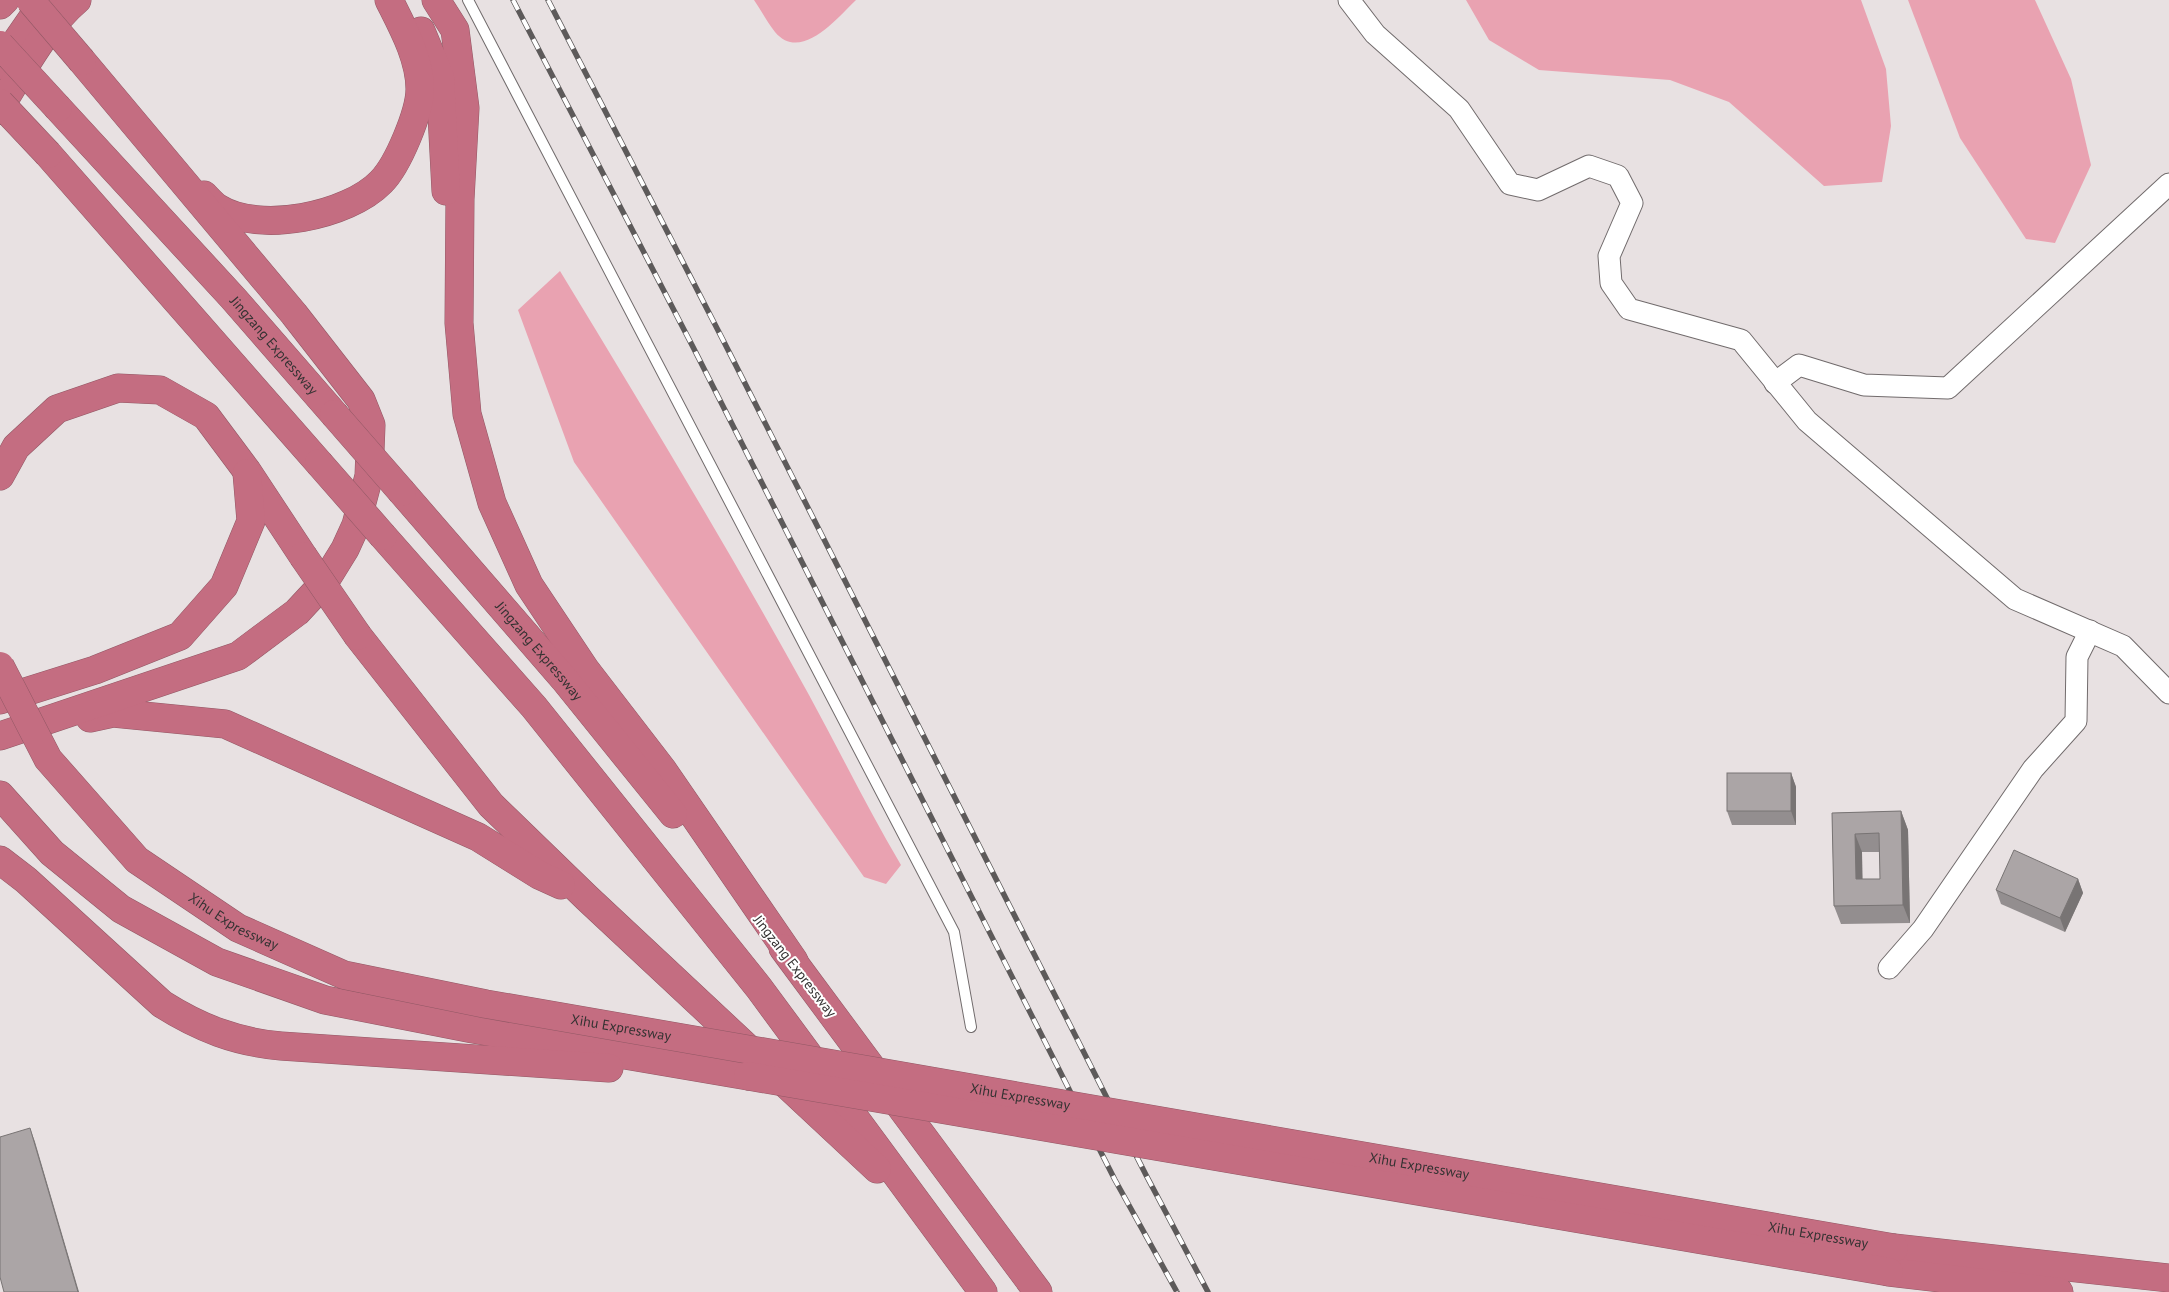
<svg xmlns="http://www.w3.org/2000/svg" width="2169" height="1292" font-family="'PT Sans',sans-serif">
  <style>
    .green { fill: #e9a2b1 }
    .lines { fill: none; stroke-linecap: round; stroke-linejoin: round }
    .service-casing { stroke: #716b6c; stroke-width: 12 }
    .minor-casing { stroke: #716b6c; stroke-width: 23 }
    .motorway-casing { stroke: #925865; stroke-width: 29 }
    .service { stroke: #fff; stroke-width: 10 }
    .minor { stroke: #fff; stroke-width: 21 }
    .motorway { stroke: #c46d81; stroke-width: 28 }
    .rail-casing { stroke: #5d5a5a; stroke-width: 5.5 }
    .rail { stroke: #fff; stroke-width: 4; stroke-dasharray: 11; stroke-linecap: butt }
    .motorway-bridge-casing { stroke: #925865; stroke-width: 29; stroke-linecap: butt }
    .motorway-bridge { stroke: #c46d81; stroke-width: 28 }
    .wall { fill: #938e8f; fill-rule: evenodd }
    .shaded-wall { fill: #787474 }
    .building { fill: #aba5a6; stroke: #787474; fill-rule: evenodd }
    .labels { text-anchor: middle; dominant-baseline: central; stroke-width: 4; stroke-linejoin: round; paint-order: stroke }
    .street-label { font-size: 14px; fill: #343232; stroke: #fff }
  </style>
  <rect width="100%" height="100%" fill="#e8e1e2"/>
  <g class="green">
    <path d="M754,0H856C837,18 801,63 775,32C767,22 761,10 754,0Z"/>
    <path d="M1466,0H1861L1886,69L1891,126L1882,182L1824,186L1729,102L1670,80L1539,70L1489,40Z"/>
    <path d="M1908,0H2035L2071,79L2091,165L2055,243L2026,239L1960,138Z"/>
    <path d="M560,271C645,411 730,551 809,695C840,752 868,809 901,865L886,884L864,877L574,462L518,310Z"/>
  </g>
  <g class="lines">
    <g class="service-casing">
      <path id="service" d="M468,0L954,932L971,1027"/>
    </g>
    <g class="minor-casing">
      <g id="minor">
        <path d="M1349,0L1375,34L1459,109L1510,184L1538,190L1589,166L1618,176L1632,203L1609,256L1611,283L1629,309L1741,340L1807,421L2015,599L2123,646L2169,693"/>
        <path d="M1775,383L1799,365L1864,385L1948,388L2169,184"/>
        <path d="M1889,968L1923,929L2033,769L2076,721L2077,657L2090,631"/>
      </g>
    </g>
    <g class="motorway-casing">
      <g id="motorway">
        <path d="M436,0L455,30L465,108L460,199L459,323L467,414L492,503L529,585L585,669L662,769L794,961"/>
        <path d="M0,5L5,0"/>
        <path d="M421,31L440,77L446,191"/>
        <path d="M0,65L45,0"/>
        <path d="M0,107C21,73 46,26 77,0"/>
        <path id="s1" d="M58,108L233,298L334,414"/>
        <path d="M48,154L319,463"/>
        <path d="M204,195C208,199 213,205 218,208C259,234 348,216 381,182C398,165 420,112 420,89C420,58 402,26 389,0"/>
        <path d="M0,476L16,447L57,409L118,388L160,390L206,416L247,471L303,556"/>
        <path id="s2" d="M402,492L564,679L673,814"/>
        <path d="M383,536L534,707L759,988L983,1292"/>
        <path d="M358,636L491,805L587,898L877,1169"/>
        <path d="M0,700L95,670L180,636L224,586L251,521L247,473"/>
        <path d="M90,718L113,713L225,724L478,837L539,875L561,885"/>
        <path d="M0,736L238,656L297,612L324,583L345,549L356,525L369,476L371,425L361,400L294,314L82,61"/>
        <path d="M0,795L52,853L121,909L217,962L325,1000L473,1029L748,1076"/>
        <path d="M0,860L26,880L162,1004C200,1028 236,1042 281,1046L609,1068"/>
        <path d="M783,948L1038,1292"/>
        <path d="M1894,1248L2169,1278"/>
        <path d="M1889,1272L2059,1292"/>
      </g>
    </g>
    <use href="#service" class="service"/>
    <use href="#minor" class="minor"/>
    <use href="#motorway" class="motorway"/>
    <g class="rail-casing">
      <g id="rail">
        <path d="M513,0L693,347L1115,1180L1177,1292"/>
        <path d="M548,0L723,340L1146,1175L1208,1292"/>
      </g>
    </g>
    <use href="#rail" class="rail"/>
    <g class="motorway-bridge-casing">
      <g id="motorway-bridge">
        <path d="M30,0L82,61"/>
        <path d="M0,45L58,108"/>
        <path d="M0,103L48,154"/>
        <path d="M334,414L402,492"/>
        <path d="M319,463L383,536"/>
        <path d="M303,556L358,636"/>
        <path id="s3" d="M0,666L48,759L137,860L238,928L344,975L486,1004L1894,1248"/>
        <path d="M748,1076L1889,1272"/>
      </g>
    </g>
    <use href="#motorway-bridge" class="motorway-bridge"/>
  </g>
  <g class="wall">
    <path d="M1791,773L1796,787V825H1732L1727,811Z"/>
    <path d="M1901,811L1908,830L1910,923L1841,924L1834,906L1832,813ZM1862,852H1880V879H1862Z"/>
    <path d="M2078,879L2083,893L2065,932L2001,904L1996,890Z"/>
  </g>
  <g class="shaded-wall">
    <path d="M1791,773L1796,787V825L1791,811Z"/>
    <path d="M1901,811L1908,830L1910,923L1903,905Z"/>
    <path d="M1855,834L1862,852L1863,897L1856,879Z"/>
    <path d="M2078,879L2083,893L2065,932L2060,918Z"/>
    <path d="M30,1128L35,1142L79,1292H78Z"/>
  </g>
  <g class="building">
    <rect x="1727" y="773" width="64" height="38"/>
    <path d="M1901,811L1903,905L1834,906L1832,813ZM1879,833L1880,879H1856L1855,834Z"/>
    <path d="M2014,850L2078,879L2060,918L1996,890Z"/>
    <path d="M30,1128L78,1292H4L0,1277V1137Z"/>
  </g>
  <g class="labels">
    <g class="street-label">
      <text stroke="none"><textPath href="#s1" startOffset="321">Jingzang Expressway</textPath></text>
      <text stroke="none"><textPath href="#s2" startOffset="210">Jingzang Expressway</textPath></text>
      <text stroke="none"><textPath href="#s3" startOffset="354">Xihu Expressway</textPath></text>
      <text transform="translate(795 966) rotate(52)">Jingzang Expressway</text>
      <text stroke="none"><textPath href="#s3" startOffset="759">Xihu Expressway</textPath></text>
      <text stroke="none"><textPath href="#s3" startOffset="1164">Xihu Expressway</textPath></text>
      <text stroke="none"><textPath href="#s3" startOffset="1569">Xihu Expressway</textPath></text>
      <text stroke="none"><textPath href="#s3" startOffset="1974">Xihu Expressway</textPath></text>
    </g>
  </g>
</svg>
